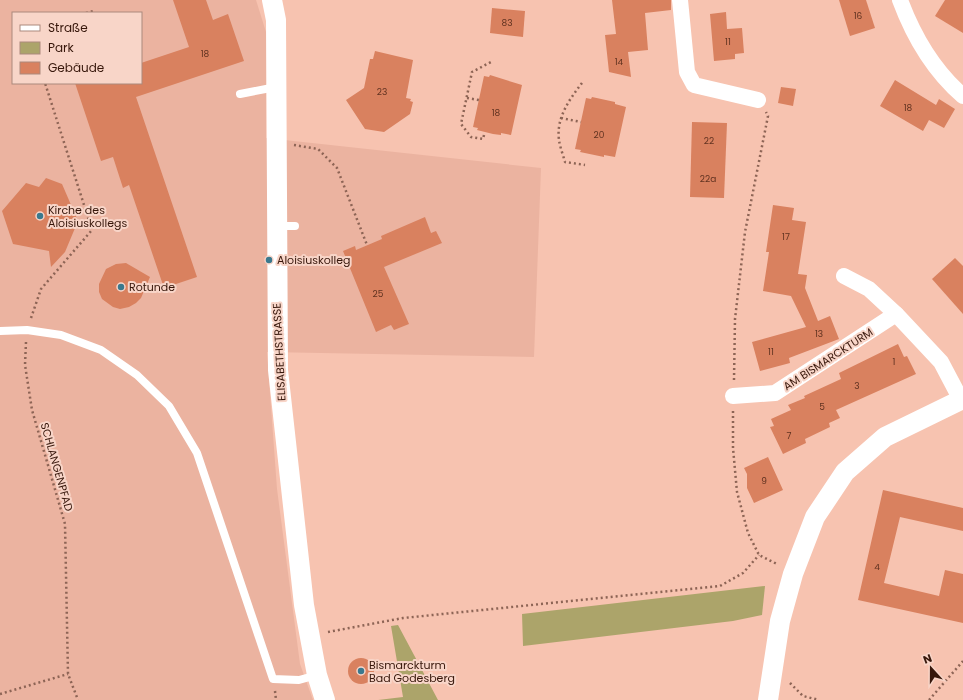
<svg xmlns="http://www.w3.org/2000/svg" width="963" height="700" font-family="Poppins,sans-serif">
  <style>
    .built { fill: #ebb3a0; fill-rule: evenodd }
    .green { fill: #aca46a }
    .building { fill: #d9815f }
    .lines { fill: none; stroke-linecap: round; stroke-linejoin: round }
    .path { stroke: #8d6455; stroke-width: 2.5; stroke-dasharray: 2 3; stroke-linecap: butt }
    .service { stroke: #fff; stroke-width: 8 }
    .minor { stroke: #fff; stroke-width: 16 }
    .tertiary { stroke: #fff; stroke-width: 20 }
    .poi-dot { fill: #3a798e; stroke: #f8d5c8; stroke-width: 1.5 }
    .labels { text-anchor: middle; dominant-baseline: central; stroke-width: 4; stroke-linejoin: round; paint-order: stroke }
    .number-label { font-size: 9px; fill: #603220 }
    .poi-label { font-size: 11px; fill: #37170b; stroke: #f8d5c8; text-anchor: start }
    .street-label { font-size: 11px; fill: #37170b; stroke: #f8d5c8 }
  </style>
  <rect width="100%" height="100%" fill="#f7c3b0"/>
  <path class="built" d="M0,0H256L266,32V138L541,168L534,357L267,352L277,489L300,664L313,700H0ZM13,13H141V83H13Z"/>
  <g class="green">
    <path d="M765,586L762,615L733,621L523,646L522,614Z"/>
    <path d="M398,625L438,700H378L403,697L391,626Z"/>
  </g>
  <g class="building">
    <path d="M173,0H206L213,20L228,14L244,61L136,97L197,277L164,288L129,185L123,188L113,157L101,161L75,83H141V63L189,47Z"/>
    <path d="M612,0H671V10L645,13L648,50L628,52L631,77L609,72L605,35L616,34Z"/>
    <path d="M839,0H866L875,28L850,36Z"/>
    <path d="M945,0H963V33L935,16Z"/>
    <path d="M492,8L525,11L523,37L490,33Z"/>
    <path d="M726,12L727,29L742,28L744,53L735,54V59L714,61L710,14Z"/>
    <path d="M375,51L413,60L406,98L411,99L410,101L413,102L410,114L384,132L365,129L346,100L364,88L370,59H373Z"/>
    <path d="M490,75L522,85L511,135L501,133V135L493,134L477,130L478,128L473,127L484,76L489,77Z"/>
    <path d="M895,80L936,105L939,99L955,109L944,128L929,120L923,131L880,106Z"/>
    <path d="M781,87L796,89L793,106L778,103Z"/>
    <path d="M592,97L615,102V104L626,107L615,157L604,155V157L580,152L581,150L575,149L586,98L591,99Z"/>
    <path d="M692,122L727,123L724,198L690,197Z"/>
    <path d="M46,178L62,184L78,221L65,252L51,267L49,251L13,244L2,211L26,183L39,187Z"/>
    <path d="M773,205L794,208L792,220L806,222L798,274L807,275L805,288L818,321L830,316L839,339L789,358L790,363L760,371L752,342L806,327L791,296L763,291L769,252H766Z"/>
    <path d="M425,217L431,233L436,231L442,243L384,267L409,324L394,330L391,325L376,332L343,251L355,246L356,250L382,239L381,236Z"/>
    <path d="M955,258L963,266V314L932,279Z"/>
    <path d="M126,263L150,277L141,298L136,303L129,307L120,309L113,307L102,299L99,292V284L106,269L116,264Z"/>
    <path d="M898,344L904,357L907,356L916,374L836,410L840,418L829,423L830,427L805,439L806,443L783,454L770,427L774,426L771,419L791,410L788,405L805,398L804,396L841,379L839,373Z"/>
    <path d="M768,457L783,490L754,503L747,488V474L744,468Z"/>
    <path d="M883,490L963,508V531L900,517L884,583L939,596L945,570L963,574V623L858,600Z"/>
    <circle cx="361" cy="671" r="13"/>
  </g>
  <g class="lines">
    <g class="path">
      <path d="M86,13L93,11"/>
      <path d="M582,83C569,100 556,118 559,140C560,147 563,155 565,162L585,165"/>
      <path d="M467,98L479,100"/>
      <path d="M561,118L581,122"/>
      <path d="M484,135L483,139L471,137L461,124L472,72L491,62"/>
      <path d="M294,145L318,149L337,168L367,245"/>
      <path d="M31,318L41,289L92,230L45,83"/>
      <path d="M26,342L25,365L32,410L65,524L68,674L78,700"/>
      <path d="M734,380L735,319L745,232L768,116L766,112"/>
      <path d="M733,411V448L737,492L748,533L759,555L777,564"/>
      <path d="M328,632L403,618L720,586L743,573L759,555"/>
      <path d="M790,683L803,696L819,700"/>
      <path d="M275,691L276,700"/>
      <path d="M0,694L68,674"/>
      <path d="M929,700L963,661"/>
    </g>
    <g class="service">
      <path d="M240,94L276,87"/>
      <path d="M278,226H295"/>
      <path d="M0,331L27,330L61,335L101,350L137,375L169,406L197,453L273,679L299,680L317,675"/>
    </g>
    <g class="minor">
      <path d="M680,0L687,72L694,85L758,100"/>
      <path d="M900,0C913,35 934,71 963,96"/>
      <path d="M844,276L869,289L896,314L941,362L961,400"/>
      <path d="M733,396L775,393L896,314"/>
    </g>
    <g class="tertiary">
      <path d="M272,0L276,20L278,370L304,605L317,675L325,700"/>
      <path d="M768,700L780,621L793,574L815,517L845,472L885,437L963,399"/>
    </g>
  </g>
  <g class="poi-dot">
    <circle cx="40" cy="216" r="4"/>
    <circle cx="269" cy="260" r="4"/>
    <circle cx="121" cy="287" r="4"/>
    <circle cx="361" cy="671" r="4"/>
  </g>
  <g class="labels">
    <g class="number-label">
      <text x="858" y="16">16</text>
      <text x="507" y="23">83</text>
      <text x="728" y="42">11</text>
      <text x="205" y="54">18</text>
      <text x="619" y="62">14</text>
      <text x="382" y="92">23</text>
      <text x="908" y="108">18</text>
      <text x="496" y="113">18</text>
      <text x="599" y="135">20</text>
      <text x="709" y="141">22</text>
      <text x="708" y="179">22a</text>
      <text x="786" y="237">17</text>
      <text x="378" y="294">25</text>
      <text x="819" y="334">13</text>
      <text x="771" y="352">11</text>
      <text x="894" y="362">1</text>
      <text x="857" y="386">3</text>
      <text x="822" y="407">5</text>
      <text x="789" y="436">7</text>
      <text x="764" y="481">9</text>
      <text x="877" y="567">4</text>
    </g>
    <g class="poi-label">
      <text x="48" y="210">Kirche des<tspan x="48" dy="13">Aloisiuskollegs</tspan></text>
      <text x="277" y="260">Aloisiuskolleg</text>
      <text x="129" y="287">Rotunde</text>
      <text x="369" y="665">Bismarckturm<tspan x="369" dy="13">Bad Godesberg</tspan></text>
    </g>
    <g class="street-label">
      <text transform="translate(279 352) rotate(-93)">ELISABETHSTRASSE</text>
      <text transform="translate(828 359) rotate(-33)">AM BISMARCKTURM</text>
      <text transform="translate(57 467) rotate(74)">SCHLANGENPFAD</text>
    </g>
  </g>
  <rect x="12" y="12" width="130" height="72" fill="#f8d5c8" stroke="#ab897c"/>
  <rect x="20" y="25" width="20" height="6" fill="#ffffff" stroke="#ab897c"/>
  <text x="48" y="32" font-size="12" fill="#37170b">Straße</text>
  <rect x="20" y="42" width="20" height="12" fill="#aca46a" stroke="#ab897c"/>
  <text x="48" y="52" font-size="12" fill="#37170b">Park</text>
  <rect x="20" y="62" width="20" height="12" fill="#d9815f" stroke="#ab897c"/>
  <text x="48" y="72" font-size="12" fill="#37170b">Gebäude</text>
  <g transform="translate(931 668) rotate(339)" stroke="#f8d5c8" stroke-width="3" paint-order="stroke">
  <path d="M0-3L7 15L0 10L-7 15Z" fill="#37170b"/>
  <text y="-6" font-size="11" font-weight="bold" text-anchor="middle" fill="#37170b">N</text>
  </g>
</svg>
